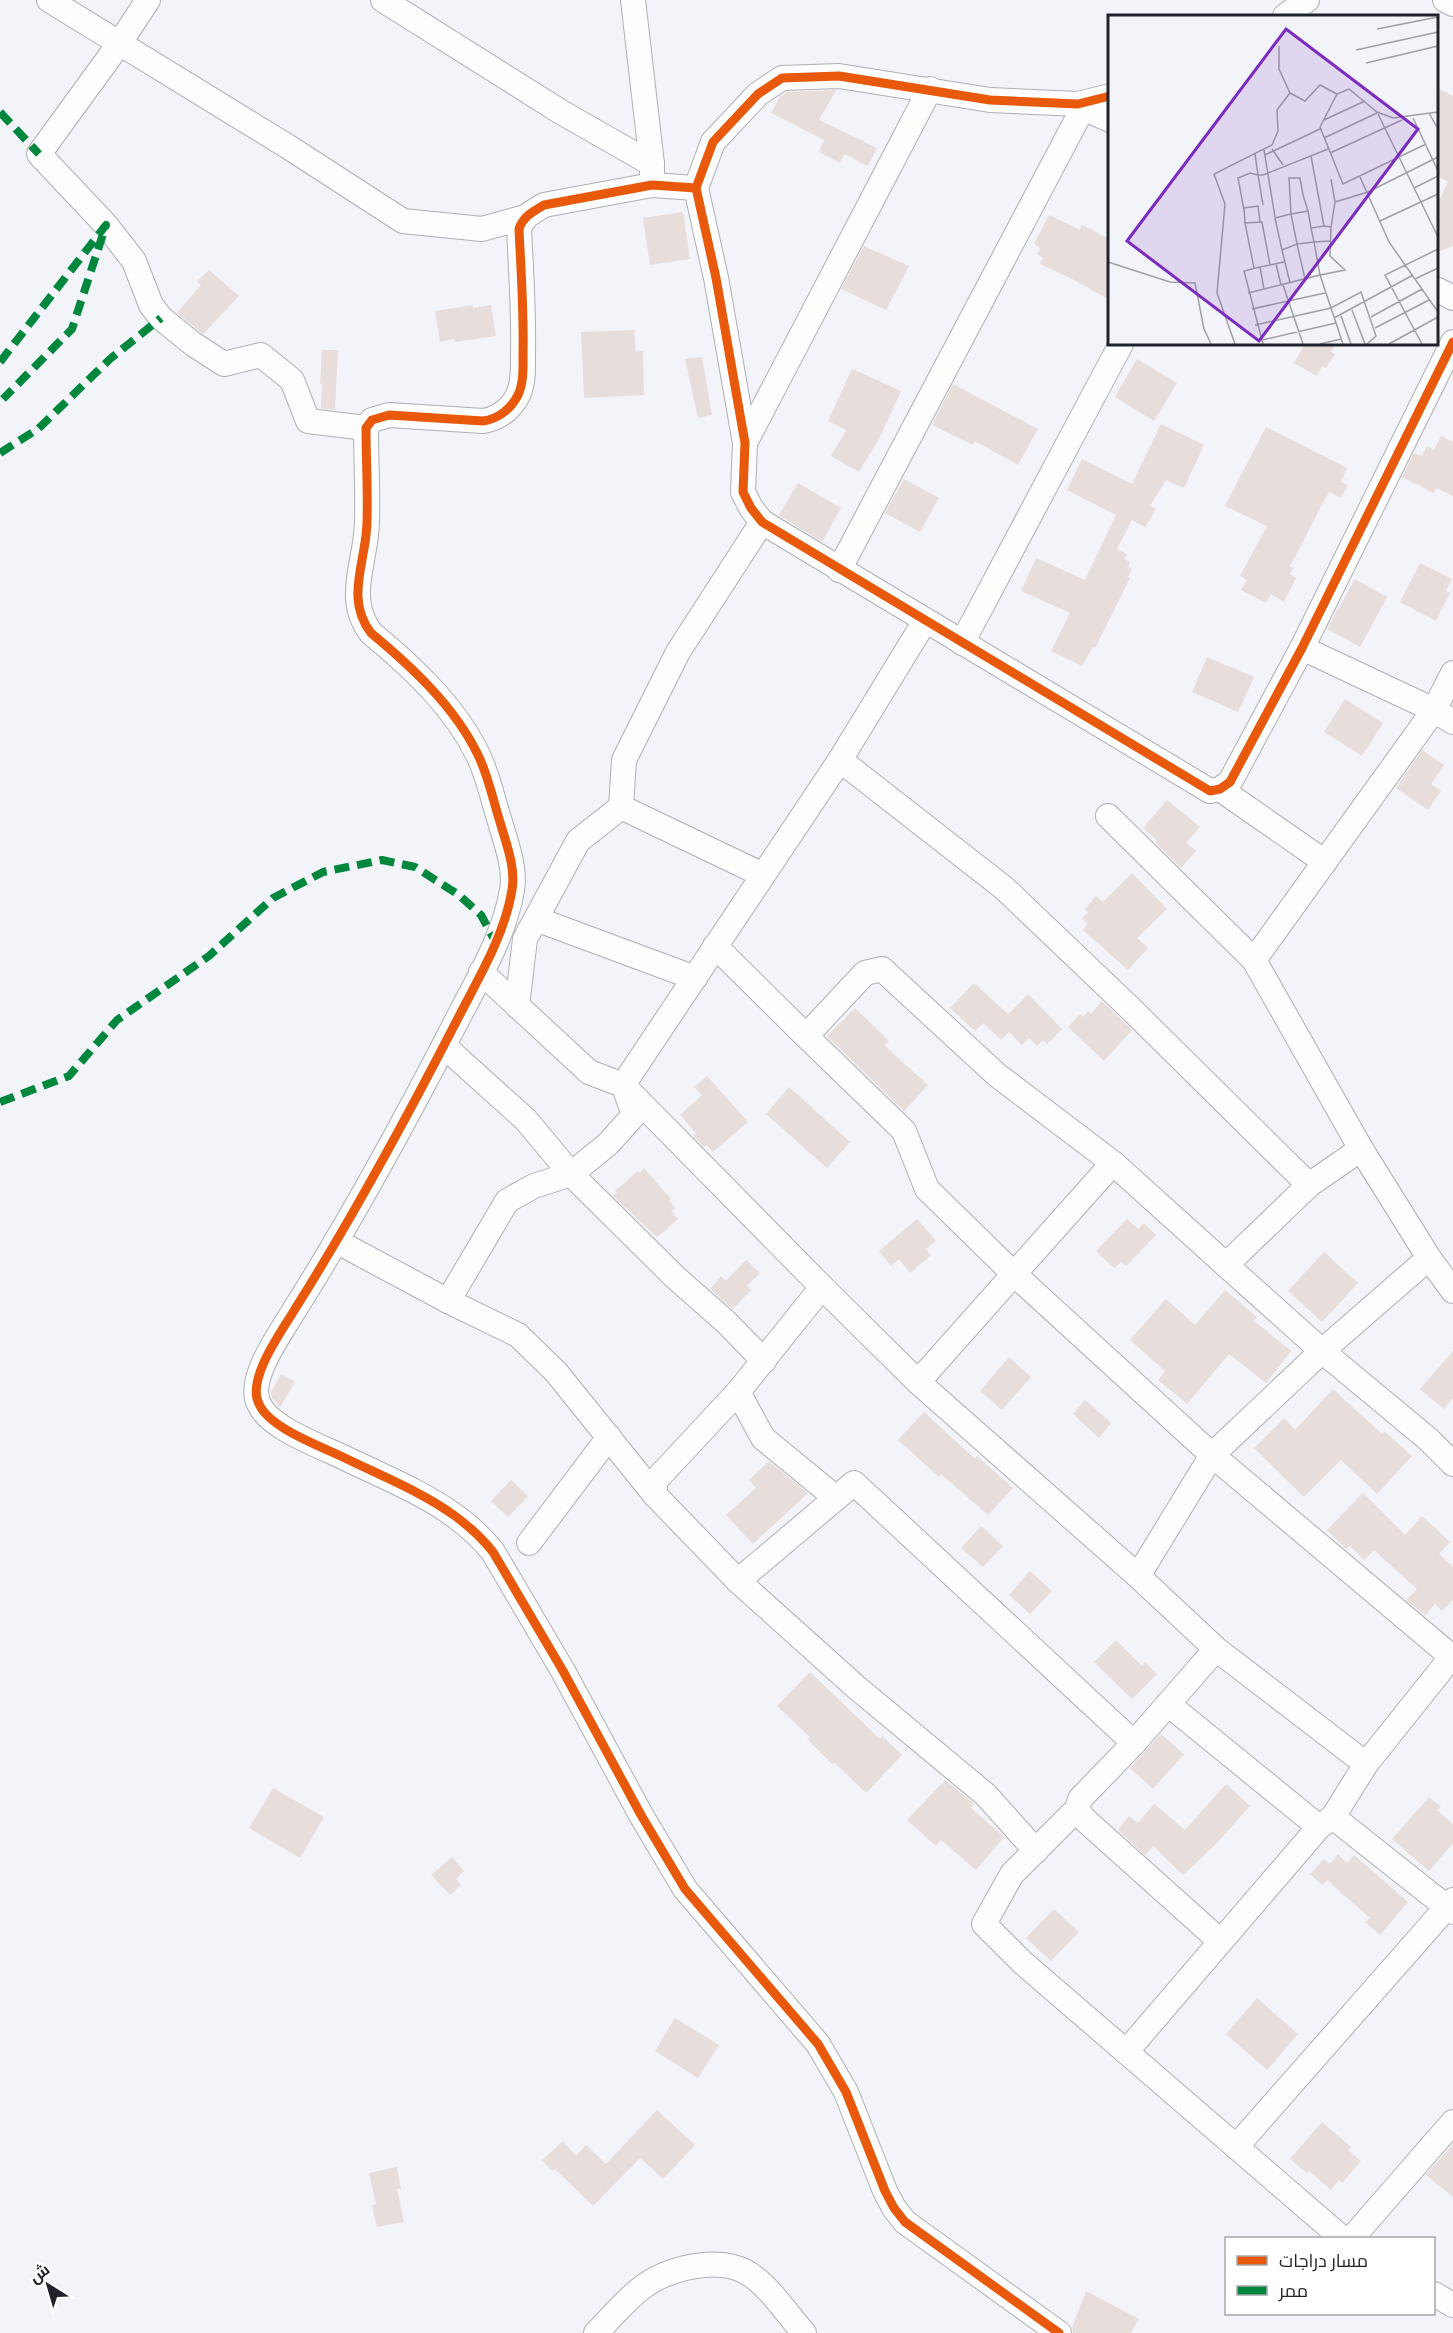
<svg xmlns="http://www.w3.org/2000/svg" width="1453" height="2333" font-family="Overpass,Cairo,sans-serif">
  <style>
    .building { fill: #e7ddda }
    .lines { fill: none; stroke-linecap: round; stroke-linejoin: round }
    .minor-casing { stroke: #adafb5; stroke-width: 26 }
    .minor { stroke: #fdfdfe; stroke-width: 24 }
    .quiet { stroke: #00873e; stroke-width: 8; stroke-dasharray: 15 8; stroke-linecap: butt }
    .cycleway-casing { stroke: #fff; stroke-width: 13 }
    .cycleway { stroke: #e8590c; stroke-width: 9 }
    .inset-road { fill: none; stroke: #9fa0a7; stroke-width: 1.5 }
    .view { fill: #7b2cbf; fill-opacity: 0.15; stroke: #7b2cbf; stroke-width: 3 }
    .inset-edge { fill: none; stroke: #21232c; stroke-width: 3 }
  </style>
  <rect width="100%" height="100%" fill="#f3f4f9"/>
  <g class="building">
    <path d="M1437,88L1453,96V246L1437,252V204L1448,182L1437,176Z"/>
    <path d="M836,90L819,120L877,148L868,166L844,154L840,163L819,152L824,140L771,113L780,97L787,92Z"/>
    <path d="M683,212L690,259L650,265L643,218Z"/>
    <path d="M1049,215L1080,230L1082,225L1110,239V300L1074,280L1040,264L1043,258L1037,254L1040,248L1034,244Z"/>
    <path d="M864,246L909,266L886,310L841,289Z"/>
    <path d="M209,270L239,296L203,334L177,313L201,285L197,281Z"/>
    <path d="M473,305V308L491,305L496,336L455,342L454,339L440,342L435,311Z"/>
    <path d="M634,330L636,352L643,351L644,395L584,398L581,332Z"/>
    <path d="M1305,344H1336L1331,352L1335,354L1326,368L1322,366L1317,376L1294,363Z"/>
    <path d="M322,350H338L335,410L321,408L322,384H320Z"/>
    <path d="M702,357L712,415L698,418L685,359Z"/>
    <path d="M1137,359L1177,383L1154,421L1115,397Z"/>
    <path d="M852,369L901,391L879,439L859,472L831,456L846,430L828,421Z"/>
    <path d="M953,384L1038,429L1018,465L975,441L973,445L932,425Z"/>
    <path d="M1161,424L1204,445L1184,488L1166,480L1150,506L1156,509L1145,527L1132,520L1117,549L1127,554L1124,559L1130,562L1128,567L1132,568L1128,577L1130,578L1095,648L1093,647L1082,666L1051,651L1070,613L1021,591L1036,558L1085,580L1116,515L1067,490L1082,459L1132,484Z"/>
    <path d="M1266,427L1347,468L1341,482L1348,485L1341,498L1329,492L1323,503L1290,566L1293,568L1290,574L1296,578L1284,602L1271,594L1266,603L1241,590L1247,580L1240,576L1267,526L1225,506Z"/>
    <path d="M1441,436L1453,442V496L1437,488L1434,493L1402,477L1414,453L1422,456L1427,446L1434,450Z"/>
    <path d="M904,479L939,498L920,532L885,513Z"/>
    <path d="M798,483L841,508L822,542L779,515Z"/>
    <path d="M1420,563L1452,579L1446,591L1450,593L1436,621L1400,602Z"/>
    <path d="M1355,579L1387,597L1360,647L1327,629Z"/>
    <path d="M1207,657L1254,677L1238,712L1192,692Z"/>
    <path d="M1345,699L1383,723L1362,756L1324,732Z"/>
    <path d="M1422,750L1444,765L1431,784L1441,791L1428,810L1396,788Z"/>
    <path d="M1167,800L1200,827L1186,843L1196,851L1181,868L1155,842L1157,840L1143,828Z"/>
    <path d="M1132,873L1167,909L1137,938L1148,948L1128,970L1083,930L1088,924L1082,919L1088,912L1085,909L1096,896L1103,902Z"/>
    <path d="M974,983L1008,1014L1028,994L1062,1029L1047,1044L1043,1040L1037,1046L1029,1038L1022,1045L1009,1032L1001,1040L983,1023L975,1031L950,1008Z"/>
    <path d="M1102,1001L1132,1030L1104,1061L1068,1027L1080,1014L1083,1017L1088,1011L1091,1014Z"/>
    <path d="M855,1008L889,1041L885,1046L928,1085L904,1111L827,1036Z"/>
    <path d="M707,1076L748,1122L713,1152L707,1145L704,1147L693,1136L696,1133L680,1115L702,1095L694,1087Z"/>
    <path d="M789,1087L850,1142L827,1168L766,1114Z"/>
    <path d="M644,1168L671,1199L669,1201L675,1208L671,1211L678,1219L657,1237L613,1196L617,1193L615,1191L638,1171L640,1172Z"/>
    <path d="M917,1219L936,1241L926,1249L931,1255L910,1273L899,1259L891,1266L879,1251Z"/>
    <path d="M1127,1219L1138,1229L1144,1223L1156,1235L1126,1266L1121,1262L1114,1268L1096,1251Z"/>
    <path d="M1324,1252L1358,1283L1322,1322L1288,1291Z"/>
    <path d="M746,1260L760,1273L747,1286L751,1290L733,1309L710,1289L721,1276L726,1281Z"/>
    <path d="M1225,1290L1257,1317L1254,1321L1291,1351L1266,1383L1229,1354L1187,1404L1158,1380L1165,1371L1130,1340L1166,1299L1195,1325Z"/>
    <path d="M1453,1351V1398L1444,1409L1420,1389Z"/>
    <path d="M1009,1357L1031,1377L1002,1410L980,1391Z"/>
    <path d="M281,1374L295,1382L280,1407L272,1398L271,1392Z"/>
    <path d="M1333,1389L1382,1434L1384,1431L1412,1456L1377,1494L1341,1460L1304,1497L1254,1448L1284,1418L1295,1430Z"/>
    <path d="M1085,1400L1111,1423L1099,1438L1073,1414Z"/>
    <path d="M924,1412L975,1459L977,1456L1013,1488L988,1515L941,1474L939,1477L898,1440Z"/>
    <path d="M769,1461L808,1493L753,1544L726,1515L756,1488L749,1480Z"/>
    <path d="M511,1480L528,1496L508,1517L491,1501Z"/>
    <path d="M1363,1493L1405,1535L1422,1516L1450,1542L1439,1554L1453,1567V1600L1442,1611L1435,1604L1425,1615L1406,1600L1417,1589L1374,1550L1364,1560L1350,1546L1346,1549L1327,1530Z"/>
    <path d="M981,1526L1003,1546L983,1567L961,1548Z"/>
    <path d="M1030,1571L1052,1591L1030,1614L1009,1595Z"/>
    <path d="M1116,1640L1142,1666L1145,1662L1157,1674L1132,1699L1094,1662Z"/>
    <path d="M810,1672L880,1739L882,1736L902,1755L866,1793L834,1762L832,1764L807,1739L810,1737L777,1706Z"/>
    <path d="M1161,1734L1184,1754L1153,1789L1130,1768Z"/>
    <path d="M945,1780L974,1804L971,1808L1004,1837L976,1870L941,1840L936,1846L907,1820Z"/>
    <path d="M1226,1784L1250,1806L1216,1844L1183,1875L1153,1846L1145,1855L1118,1830L1129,1816L1138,1823L1154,1804L1185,1830Z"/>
    <path d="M273,1788L324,1817L300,1858L249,1828Z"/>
    <path d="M1429,1797L1441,1807L1437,1810L1453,1824V1843L1429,1871L1392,1839Z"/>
    <path d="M1338,1854L1347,1863L1354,1855L1408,1902L1380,1935L1365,1922L1370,1918L1327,1880L1322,1885L1310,1874L1324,1859L1330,1864Z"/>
    <path d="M452,1857L464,1871L456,1879L461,1885L450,1895L431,1875Z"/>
    <path d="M1054,1909L1079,1932L1051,1961L1026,1938Z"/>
    <path d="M1257,1998L1298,2034L1267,2070L1226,2034Z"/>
    <path d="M675,2018L719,2045L698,2078L655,2051Z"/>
    <path d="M657,2110L695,2145L663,2179L640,2158L593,2206L555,2169L552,2171L542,2160L563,2141L576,2156L586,2145L606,2164Z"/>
    <path d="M1322,2122L1351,2147L1348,2150L1361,2161L1342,2183L1339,2180L1331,2190L1309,2171L1307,2173L1290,2159Z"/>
    <path d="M1453,2144V2197L1426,2175Z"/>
    <path d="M397,2167L401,2189H397L404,2222L377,2227L372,2205L376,2204L369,2173Z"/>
    <path d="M1086,2291L1139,2319L1131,2333H1073L1072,2328Z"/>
  </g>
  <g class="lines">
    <g class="minor-casing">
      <g id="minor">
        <path d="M49,0L287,146L403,221L482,229L525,217"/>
        <path d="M148,0L119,44L39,154L106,225L134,261L151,305L161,318L193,344L224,364L261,355L292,380L308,421L366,428"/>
        <path d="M383,0L561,112L652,164"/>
        <path d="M633,0L652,164V176"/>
        <path d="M1445,0L1453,4"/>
        <path d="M1285,16L1307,0"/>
        <path d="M1110,96L1078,104L990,100L839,76L782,78L758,94L713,142L696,188L716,278L745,443L743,492L751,508L762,522L1210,791L1220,789L1230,782L1302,648L1453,342"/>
        <path d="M1083,108L1110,120"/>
        <path d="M696,188L652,185L544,205C533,212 523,216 519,229C521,271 524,312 523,354C523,367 524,382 518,395C511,409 498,419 483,421L389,415L372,420L366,428C366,459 368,490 367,521C367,560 344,598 371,633C412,667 455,707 478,755C488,775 493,800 500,822C506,843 516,868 512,890C504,938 476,982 455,1024C405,1121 353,1217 295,1309C282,1331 246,1379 259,1404C270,1429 323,1447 347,1459C382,1476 424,1493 455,1516C470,1527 482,1538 493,1552L563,1671L641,1815L685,1889L818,2044L846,2092L885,2191L894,2208L905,2222L1059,2333"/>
        <path d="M1436,289L1453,298"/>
        <path d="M745,443L930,89"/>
        <path d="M839,570L1083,108L1078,104"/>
        <path d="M962,643L1121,344"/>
        <path d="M1302,648L1434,710L1453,722"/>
        <path d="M840,760L1004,888L1131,1009L1309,1185L1361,1149L1254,960L1108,816"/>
        <path d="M1220,789L1325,862"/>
        <path d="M621,807L763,875"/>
        <path d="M536,919L695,978"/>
        <path d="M715,946L806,1036"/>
        <path d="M1254,960L1434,710L1453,673"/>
        <path d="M481,972L589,1072L623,1085L822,1287L918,1382"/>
        <path d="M517,1006L525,939L578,841L621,807L624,760L678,652L762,522"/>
        <path d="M444,1046L526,1120L571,1174L608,1144L634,1115L624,1087"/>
        <path d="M623,1085L840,760L925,621"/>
        <path d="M1361,1149L1429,1258L1453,1291"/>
        <path d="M1113,1163L1014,1274L927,1189L904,1131L806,1036L865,973L882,969L997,1075L1113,1163L1226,1265"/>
        <path d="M1309,1185L1226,1265L1322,1351L1212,1455L1014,1274L918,1382L1138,1576L1212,1455L1452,1657"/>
        <path d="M336,1241L448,1301"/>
        <path d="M1429,1258L1322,1351L1428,1439L1453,1464"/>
        <path d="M738,1392L822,1287"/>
        <path d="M655,1495L556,1372L518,1335L448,1301L507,1201L534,1186L571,1174L676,1278L726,1322L764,1361"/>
        <path d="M529,1543L609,1437"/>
        <path d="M1138,1576L1216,1649L1366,1764"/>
        <path d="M738,1581L655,1495V1481L738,1392L763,1438L836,1498"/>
        <path d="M1216,1649L1134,1743L1080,1799L1077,1809L1084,1819L1220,1941"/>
        <path d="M1168,1704L1319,1827"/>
        <path d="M1077,1809L1012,1874L984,1924L1022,1962L1342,2238"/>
        <path d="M1333,1817L1453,1912"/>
        <path d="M1036,1851L986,1795L856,1687L738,1581L854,1483L1134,1743"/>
        <path d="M1126,2052L1319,1827L1333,1817L1366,1764L1453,1655"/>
        <path d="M1236,2147L1453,1900"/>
        <path d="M1352,2238L1453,2122"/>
        <path d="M1434,2294L1453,2305"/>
        <path d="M596,2333C610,2319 623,2303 639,2290C666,2268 720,2254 751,2275C771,2289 788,2315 804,2333"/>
      </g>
    </g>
    <use href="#minor" class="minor"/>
    <g class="quiet">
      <path d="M0,112L39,154"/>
      <path d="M0,362L106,225L72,329L3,399"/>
      <path d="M0,453L38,429L110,359L161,318"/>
      <path d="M0,1102L69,1076L117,1020L209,956L273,898L323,872L382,860L415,867L459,895L481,915L496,943"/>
    </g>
    <g class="cycleway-casing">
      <g id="cycleway">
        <path d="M1110,96L1078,104L990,100L839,76L782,78L758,94L713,142L696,188L716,278L745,443L743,492L751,508L762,522L1210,791L1220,789L1230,782L1302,648L1453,342"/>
        <path d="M696,188L652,185L544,205C533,212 523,216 519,229C521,271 524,312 523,354C523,367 524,382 518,395C511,409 498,419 483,421L389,415L372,420L366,428C366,459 368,490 367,521C367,560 344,598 371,633C412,667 455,707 478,755C488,775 493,800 500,822C506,843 516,868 512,890C504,938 476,982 455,1024C405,1121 353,1217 295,1309C282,1331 246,1379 259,1404C270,1429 323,1447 347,1459C382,1476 424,1493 455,1516C470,1527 482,1538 493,1552L563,1671L641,1815L685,1889L818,2044L846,2092L885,2191L894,2208L905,2222L1059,2333"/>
      </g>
    </g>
    <use href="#cycleway" class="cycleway"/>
  </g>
  <g transform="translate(1108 15)">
    <rect width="330" height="330" fill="#f3f4f9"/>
    <path class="inset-road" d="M269,14L330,2M171,31V54L182,78M248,35L330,17M258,48L330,31M321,98L330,114M270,99L330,222M305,103L330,156M216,105L257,86M216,123L269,98M318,129L235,169L212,112L229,79L241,74L269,97L285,103L330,97M164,134L175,150M156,135L167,202M222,138L294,105M147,139L150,160H155L220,134M157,140L212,114M203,141L216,211L223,212L227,187L223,164M252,162L281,227L330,297M306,173L330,161M227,187L260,177L330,142M136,195L130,163L142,158L150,160L155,190M200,196L183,199L181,163H192L195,180L200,196L203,213M272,206L330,179M137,208L136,193L150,191L152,207M222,226L206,227L212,260L237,255L222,241L223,212M174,235L182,268M0,247L62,267L87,268L96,314L103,329M168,249L173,270M152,252L136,256L155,329M146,253L137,208L154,207L162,250M197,264L189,229L174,235L167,203L183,199L189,229L206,227L203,213L216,211M307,264L330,253M175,270L195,329M156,274L152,252L176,247M140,278L212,260L235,329M144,294L217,278M244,295L257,329M233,301L243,329M263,302L314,274M226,303L305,260M147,310L223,293L253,277L268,321L259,329M267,313L321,285M154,325L228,308M127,329L109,278L117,189L106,159L164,130L170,116L169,95L182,78L197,86L212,70L229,79M212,329L233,324M281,329L330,302M314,329L277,260L330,234"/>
    <path class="view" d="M178,14L310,114L151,326L19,226Z"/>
    <rect width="330" height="330" class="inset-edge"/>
  </g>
  <rect x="1225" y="2237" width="210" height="78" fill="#ffffff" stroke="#a6a7ab" stroke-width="1.5"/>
  <rect x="1237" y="2256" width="30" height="9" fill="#e8590c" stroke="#a6a7ab" stroke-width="1.5"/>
  <text x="1279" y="2267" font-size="18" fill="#21232c">مسار دراجات</text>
  <rect x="1237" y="2286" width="30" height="9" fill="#00873e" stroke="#a6a7ab" stroke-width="1.5"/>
  <text x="1279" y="2297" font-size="18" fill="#21232c">ممر</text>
  <g transform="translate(48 2285) rotate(323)" stroke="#ffffff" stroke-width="4.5" paint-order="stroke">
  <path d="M0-4.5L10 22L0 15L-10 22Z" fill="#21232c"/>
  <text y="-9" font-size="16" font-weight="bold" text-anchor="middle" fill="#21232c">ش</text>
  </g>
</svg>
